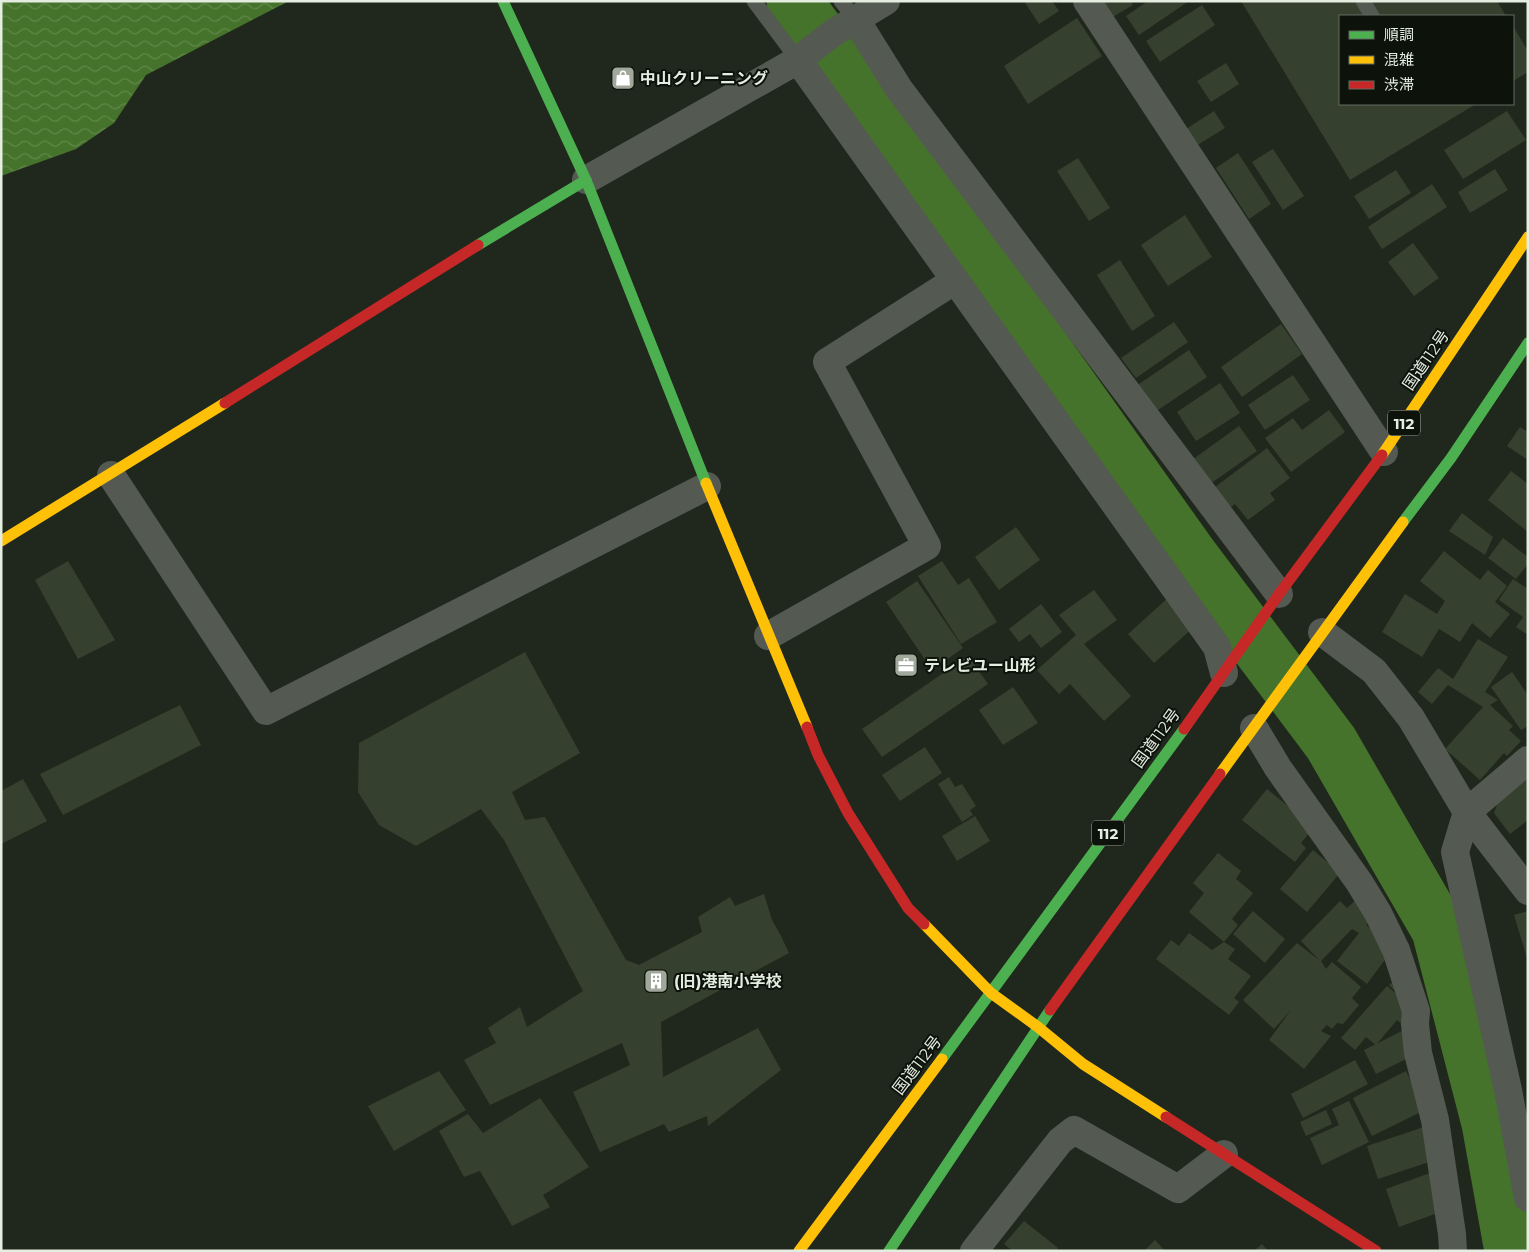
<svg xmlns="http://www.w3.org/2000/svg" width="1529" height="1252" font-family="Montserrat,'Noto Sans JP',sans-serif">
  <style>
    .water { fill: url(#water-waves) }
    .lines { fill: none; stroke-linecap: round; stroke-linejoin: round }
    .river { stroke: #46732b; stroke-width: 55 }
    .building { fill: #36402f }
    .lane { stroke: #545952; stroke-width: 15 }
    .street { stroke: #545952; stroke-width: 28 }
    .fast { stroke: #4caf50; stroke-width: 11 }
    .slow { stroke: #ffc107; stroke-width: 11 }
    .jam { stroke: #c62828; stroke-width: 11 }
    .labels { text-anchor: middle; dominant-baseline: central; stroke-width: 4; stroke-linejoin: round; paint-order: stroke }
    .shield { fill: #0d120a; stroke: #a4aba0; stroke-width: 1 }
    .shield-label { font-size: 15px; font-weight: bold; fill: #e5ede1 }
    .poi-label { font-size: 16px; font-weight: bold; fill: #e5ede1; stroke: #0d120a; text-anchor: start }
    .street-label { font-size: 16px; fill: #e5ede1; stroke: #0d120a }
  </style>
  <defs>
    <pattern id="water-waves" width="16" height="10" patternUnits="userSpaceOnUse" patternTransform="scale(1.25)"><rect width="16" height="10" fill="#46732b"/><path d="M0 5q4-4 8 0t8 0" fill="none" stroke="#618749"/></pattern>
  </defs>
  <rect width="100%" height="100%" fill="#20281d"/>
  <path class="water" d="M1,1H289L146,75L114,123L76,149L1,176Z"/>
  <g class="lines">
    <path class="river" d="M794,1L835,56L1189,554L1331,743L1439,930L1489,1123L1512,1251"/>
  </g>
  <g class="building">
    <path d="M1024,1H1052L1059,11L1039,24Z"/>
    <path d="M1099,1H1131L1133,5L1109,19Z"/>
    <path d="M1148,1H1189L1139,35L1126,16Z"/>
    <path d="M1241,1H1497L1506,16H1340V104H1476L1350,180Z"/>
    <path d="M1202,5L1215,25L1160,62L1146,41Z"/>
    <path d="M1077,18L1102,56L1028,104L1004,66Z"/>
    <path d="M1513,26L1528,51V72L1513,81Z"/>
    <path d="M1226,63L1239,84L1211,102L1197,81Z"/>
    <path d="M1214,111L1225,128L1196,146L1186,129Z"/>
    <path d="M1507,111L1526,140L1463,179L1444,150Z"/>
    <path d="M1273,149L1304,196L1283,210L1252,162Z"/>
    <path d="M1238,153L1271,204L1249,219L1216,168Z"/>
    <path d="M1078,158L1110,208L1089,221L1057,171Z"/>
    <path d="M1495,169L1508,190L1470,213L1458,192Z"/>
    <path d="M1396,170L1411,193L1369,219L1354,196Z"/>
    <path d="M1432,184L1447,207L1382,249L1368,227Z"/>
    <path d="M1185,215L1212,257L1168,286L1141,245Z"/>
    <path d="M1413,243L1439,278L1414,296L1388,262Z"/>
    <path d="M1120,260L1155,316L1132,331L1097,275Z"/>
    <path d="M1174,322L1188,342L1136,378L1121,358Z"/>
    <path d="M1281,324L1302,354L1242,397L1221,367Z"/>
    <path d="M1189,350L1207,377L1155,412L1136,386Z"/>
    <path d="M1293,375L1310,400L1265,430L1248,405Z"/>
    <path d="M1220,383L1240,413L1196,441L1177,412Z"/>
    <path d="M1329,410L1345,432L1291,472L1265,438L1293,418L1302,430Z"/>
    <path d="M1239,426L1257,451L1210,484L1192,460Z"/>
    <path d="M1520,427L1528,432V460L1507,446Z"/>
    <path d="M1267,448L1290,478L1270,493L1275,500L1248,520L1235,504L1223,513L1207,493Z"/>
    <path d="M1511,471L1528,484V532L1488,500Z"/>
    <path d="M1462,513L1493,537L1485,555L1449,531Z"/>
    <path d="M1016,527L1040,560L999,590L975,557Z"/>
    <path d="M1503,538L1528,557V564L1516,579L1488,558Z"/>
    <path d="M1444,551L1480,580L1488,570L1507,586L1495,602L1510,614L1490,638L1472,623L1460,642L1439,629L1422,657L1382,632L1405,594L1437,614L1445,601L1420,581Z"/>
    <path d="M68,561L115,640L78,659L35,580Z"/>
    <path d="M942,561L958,585L969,578L997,622L961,644L918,576Z"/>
    <path d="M1513,579L1528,589V635L1516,627L1523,617L1499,600Z"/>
    <path d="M917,581L963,648L932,670L886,602Z"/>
    <path d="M1094,590L1117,620L1084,644L1131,696L1104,721L1070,684L1059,694L1037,670L1076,635L1059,615Z"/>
    <path d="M1169,597L1195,626L1154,663L1128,634Z"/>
    <path d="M1041,604L1062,632L1041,648L1030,634L1019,642L1009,629Z"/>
    <path d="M1478,639L1508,657L1485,692L1498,700L1490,705L1513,726L1509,730L1521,741L1507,756L1504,753L1480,780L1445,749L1483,707L1448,685L1432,704L1418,692L1438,668L1453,679Z"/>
    <path d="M525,652L580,753L512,792L525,820L545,817L626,960L639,965L702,932L698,917L730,897L735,906L764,894L772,920L781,936L789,953L661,1022L663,1077L758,1028L781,1070L708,1126L707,1116L669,1132L664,1124L600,1152L573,1092L630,1065L622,1043L490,1105L464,1060L496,1043L488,1028L520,1007L527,1027L583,991L504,840L481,809L416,846L379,825L358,792L359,743Z"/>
    <path d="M968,656L988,684L882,757L862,729Z"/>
    <path d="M1512,672L1528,695V726L1521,730L1491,687Z"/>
    <path d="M1013,687L1038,723L1003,745L979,710Z"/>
    <path d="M180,705L201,745L63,815L40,774Z"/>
    <path d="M925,747L942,773L900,801L882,775Z"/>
    <path d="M1528,772V820L1510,834L1494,813L1501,793Z"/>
    <path d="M949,777L955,787L962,784L976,806L970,810L973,815L962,822L938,784Z"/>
    <path d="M23,779L47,821L1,844V791Z"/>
    <path d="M1267,789L1314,827L1301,843L1306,848L1295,862L1242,820Z"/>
    <path d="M975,816L990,841L957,861L942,836Z"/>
    <path d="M1313,850L1340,873L1307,912L1280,889Z"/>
    <path d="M1218,853L1241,871L1236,879L1253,893L1232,919L1238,925L1224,942L1189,912L1204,893L1193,883Z"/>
    <path d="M1360,896L1378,913L1366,925L1395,946L1367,984L1337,961L1359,933L1352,929L1321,961L1326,969L1332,962L1361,987L1352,998L1359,1005L1343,1024L1337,1023L1332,1029L1327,1025L1321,1031L1331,1036L1304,1069L1269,1040L1291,1010L1274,1029L1243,1000L1297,943L1319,960L1301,941L1340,901L1347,908Z"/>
    <path d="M1253,911L1285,939L1265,963L1233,934Z"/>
    <path d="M1528,911V958H1527L1514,915Z"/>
    <path d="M1189,933L1212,950L1224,942L1235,949L1228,959L1251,976L1234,998L1239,1002L1229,1015L1156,959L1171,940L1179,946Z"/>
    <path d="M1395,980L1407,1004L1404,1026L1397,1020L1376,1045L1366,1037L1355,1050L1341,1038L1387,986L1405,1001L1389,985Z"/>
    <path d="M1406,1029L1418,1053L1376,1074L1364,1050Z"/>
    <path d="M1355,1060L1368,1084L1303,1118L1291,1094Z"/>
    <path d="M439,1071L466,1110L394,1151L368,1106Z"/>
    <path d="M1406,1071L1425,1110L1372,1136L1353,1098Z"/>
    <path d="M540,1098L589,1167L543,1195L550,1207L512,1226L480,1171L464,1177L439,1131L468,1114L483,1133Z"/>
    <path d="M1349,1101L1369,1142L1322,1165L1310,1138L1339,1125L1332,1109Z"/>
    <path d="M1326,1110L1332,1124L1306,1136L1300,1122Z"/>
    <path d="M1424,1127L1435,1160L1378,1179L1367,1146Z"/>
    <path d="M1430,1173L1443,1211L1399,1227L1386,1189Z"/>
    <path d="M1024,1221L1058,1248L1056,1251H1013L1004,1244Z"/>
    <path d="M1155,1240L1165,1251H1144Z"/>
    <path d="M1262,1244L1268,1251H1254Z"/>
  </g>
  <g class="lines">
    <g class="lane">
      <path d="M754,1L798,60"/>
      <path d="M841,1L856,20"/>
      <path d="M1363,1L1372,16"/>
    </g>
    <g class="street">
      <path d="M1087,1L1384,452"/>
      <path d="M856,20L899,89L1279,594"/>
      <path d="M798,60L1217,647L1224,673"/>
      <path d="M586,180L798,60L833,33L886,1"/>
      <path d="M111,475L266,711L707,486"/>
      <path d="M1322,632L1374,671L1411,718L1467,812L1528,891"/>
      <path d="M768,636L927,546L827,362L954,281"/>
      <path d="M1254,728L1278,768L1359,882L1378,913L1396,950L1416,1011L1415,1024L1418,1053L1435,1120L1452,1234L1453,1251"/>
      <path d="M1528,760L1467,812L1455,852L1508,1090L1528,1198"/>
      <path d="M974,1251L1060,1141L1074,1130L1178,1189L1224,1154"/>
    </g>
    <g class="fast">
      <path d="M503,1L586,180L706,483"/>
      <path d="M478,245L586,180"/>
      <path d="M1403,522L1451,458L1528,343"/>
      <path d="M942,1059L1184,729"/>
      <path d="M889,1251L1050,1010"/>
    </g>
    <g class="slow">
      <path d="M1382,455L1528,237"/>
      <path d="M706,483L807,727"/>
      <path d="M1,541L225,403"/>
      <path d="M1220,774L1403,522"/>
      <path d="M924,924L991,993L1038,1027L1083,1064L1166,1117"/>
      <path d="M799,1251L942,1059"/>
    </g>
    <g class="jam">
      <path d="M225,403L478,245"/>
      <path d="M807,727L818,755L848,813L908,908L924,924"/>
      <path d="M1184,729L1279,594L1382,455"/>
      <path d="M1050,1010L1220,774"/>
      <path d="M1166,1117L1376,1251"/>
    </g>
  </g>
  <defs>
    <g id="shop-square" transform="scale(1.25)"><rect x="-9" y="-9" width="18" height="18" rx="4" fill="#a0a89c" stroke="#0d120a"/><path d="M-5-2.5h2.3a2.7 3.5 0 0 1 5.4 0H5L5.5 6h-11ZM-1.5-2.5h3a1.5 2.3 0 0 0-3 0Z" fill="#fff"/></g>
    <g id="office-square" transform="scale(1.25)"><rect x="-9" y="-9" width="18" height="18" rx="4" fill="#a0a89c" stroke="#0d120a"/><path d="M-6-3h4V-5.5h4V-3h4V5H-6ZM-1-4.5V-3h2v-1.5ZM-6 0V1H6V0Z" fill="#fff"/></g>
    <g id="building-square" transform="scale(1.25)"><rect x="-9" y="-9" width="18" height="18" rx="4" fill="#a0a89c" stroke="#0d120a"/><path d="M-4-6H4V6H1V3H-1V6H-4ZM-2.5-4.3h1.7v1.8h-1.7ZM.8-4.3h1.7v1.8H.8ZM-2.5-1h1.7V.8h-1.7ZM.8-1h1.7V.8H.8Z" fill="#fff"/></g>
  </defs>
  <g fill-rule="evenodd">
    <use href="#shop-square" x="623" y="78"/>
    <use href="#office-square" x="906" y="665"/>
    <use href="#building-square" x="656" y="981"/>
  </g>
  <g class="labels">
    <g class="shield">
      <rect x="1388" y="410.5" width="32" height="25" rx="4"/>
      <rect x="1092" y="820.5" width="32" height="25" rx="4"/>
    </g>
    <g class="shield-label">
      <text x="1404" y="423">112</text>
      <text x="1108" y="833">112</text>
    </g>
    <g class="poi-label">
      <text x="640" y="78">中山クリーニング</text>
      <text x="924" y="665">テレビユー山形</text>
      <text x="674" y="981">(旧)港南小学校</text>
    </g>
    <g class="street-label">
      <text transform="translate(1426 360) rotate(-56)">国道112号</text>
      <text transform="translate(1156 738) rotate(-54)">国道112号</text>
      <text transform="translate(917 1065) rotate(-53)">国道112号</text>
    </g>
  </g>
  <rect width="1529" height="1252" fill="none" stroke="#e5ede1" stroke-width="5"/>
  <rect x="1339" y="15" width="175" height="90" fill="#0d120a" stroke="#636a60"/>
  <rect x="1349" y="31" width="25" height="8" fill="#4caf50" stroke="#636a60"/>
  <text x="1384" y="40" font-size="15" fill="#e5ede1">順調</text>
  <rect x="1349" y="56" width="25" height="8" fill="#ffc107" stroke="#636a60"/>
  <text x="1384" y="65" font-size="15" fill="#e5ede1">混雑</text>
  <rect x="1349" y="81" width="25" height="8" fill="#c62828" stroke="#636a60"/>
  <text x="1384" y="90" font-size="15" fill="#e5ede1">渋滞</text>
</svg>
